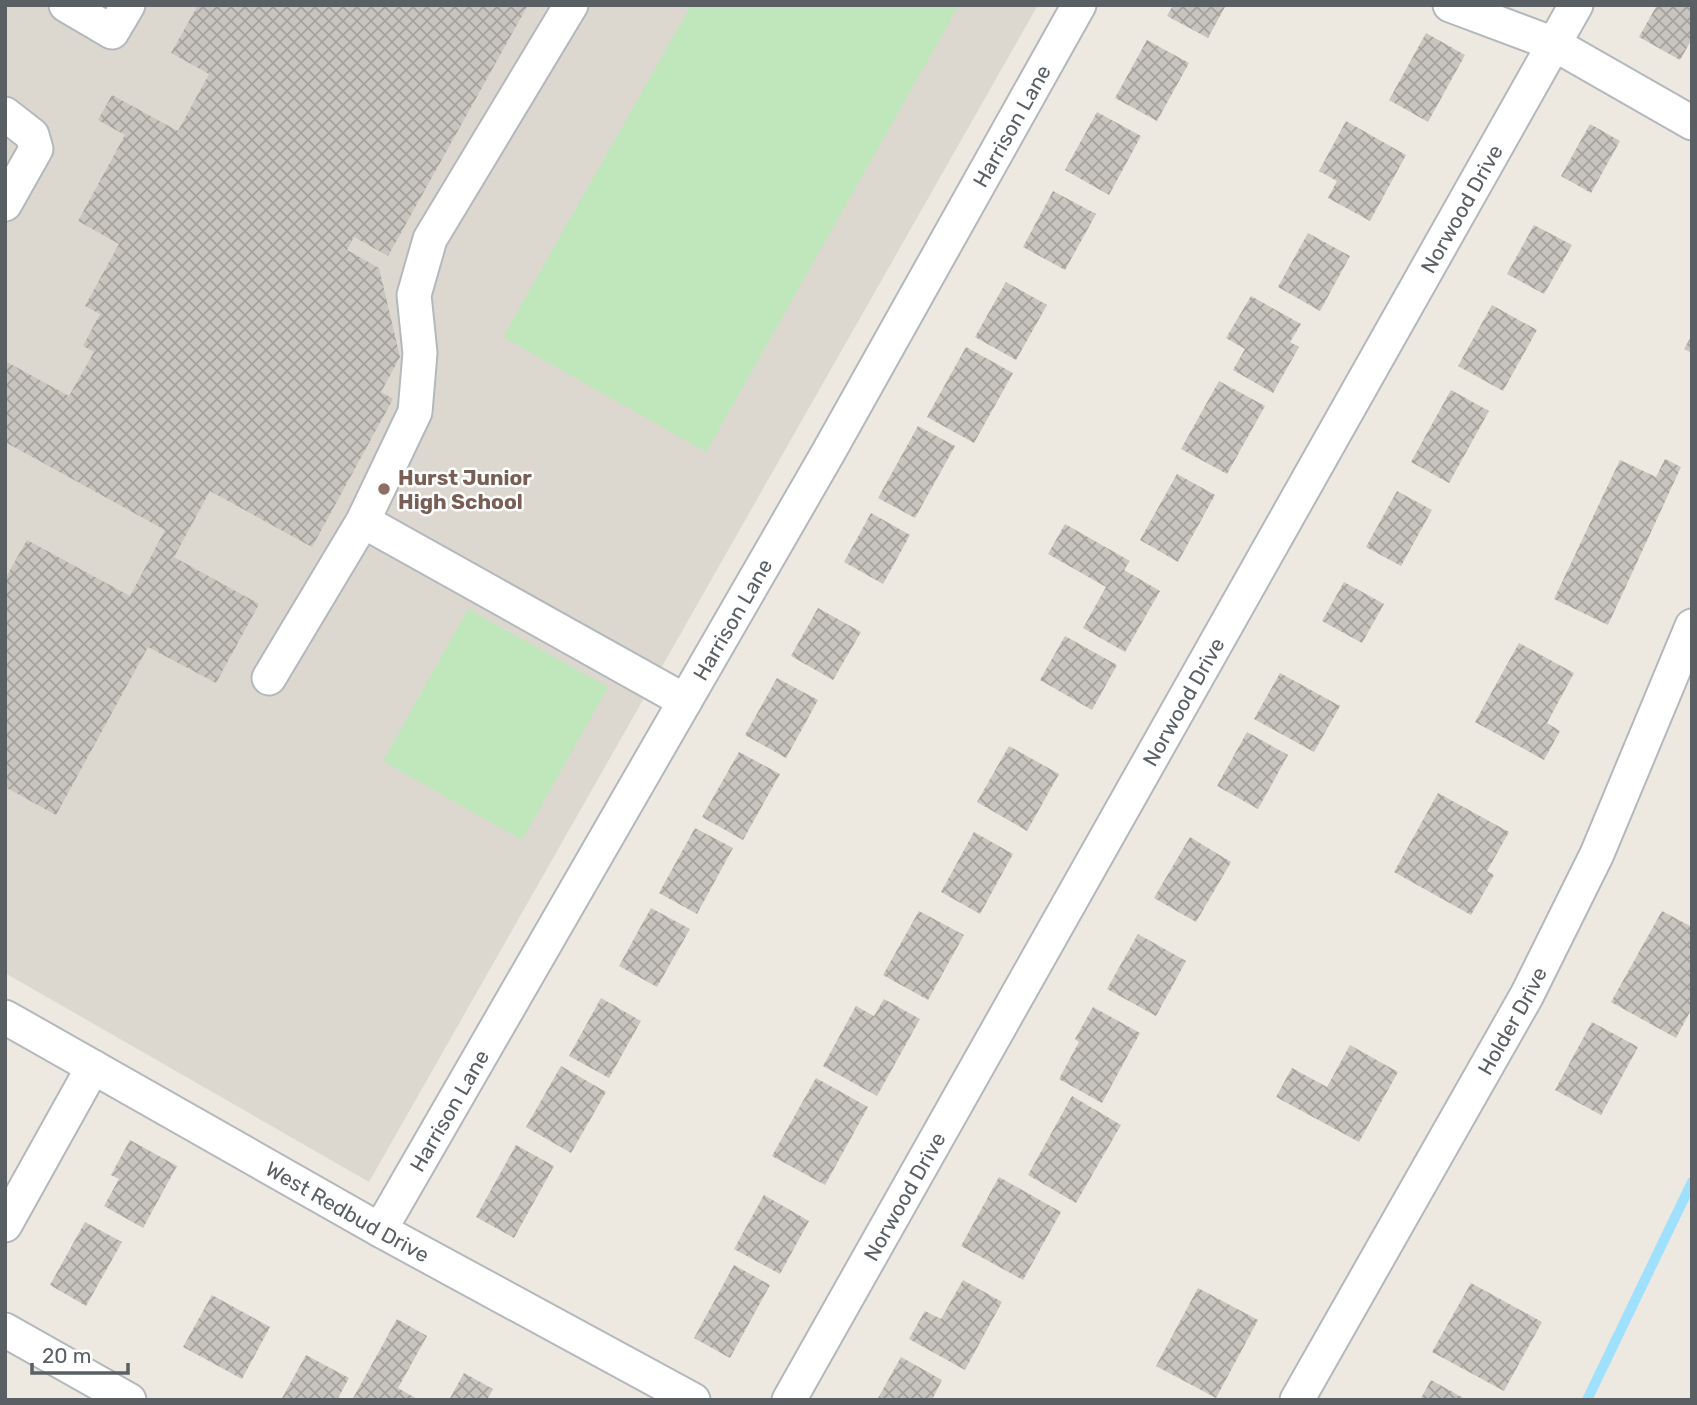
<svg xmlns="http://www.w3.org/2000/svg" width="1697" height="1405" font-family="Rubik,sans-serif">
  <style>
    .education { fill: #ddd8cf }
    .garden { fill: #c0e7bb }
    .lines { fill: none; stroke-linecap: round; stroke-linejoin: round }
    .stream { stroke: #9fe0ff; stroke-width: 10 }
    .building { fill: url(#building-cross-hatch) }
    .minor-casing { stroke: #b4b8bc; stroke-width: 37 }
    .minor { stroke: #fff; stroke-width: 33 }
    .education-dot { fill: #8d6e63; stroke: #fff; stroke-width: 2.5 }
    .labels { text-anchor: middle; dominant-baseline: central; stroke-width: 5; stroke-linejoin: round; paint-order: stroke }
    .street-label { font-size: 21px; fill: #595f63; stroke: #fff }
    .education-label { font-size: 21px; font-weight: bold; fill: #785e54; stroke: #fff; text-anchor: start }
  </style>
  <defs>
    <pattern id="building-cross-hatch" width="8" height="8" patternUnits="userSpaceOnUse" patternTransform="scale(1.75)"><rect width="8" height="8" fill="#c8c4be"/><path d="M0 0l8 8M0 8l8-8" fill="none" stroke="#a5a29e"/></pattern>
  </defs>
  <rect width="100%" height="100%" fill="#eee9e0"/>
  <path class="education" d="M5,5H1038L369,1182L5,973Z"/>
  <g class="garden">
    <path d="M691,5H959L706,452L503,337Z"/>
    <path d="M468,609L608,687L522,840L383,761Z"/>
  </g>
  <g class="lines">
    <path class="stream" d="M1587,1400L1692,1182"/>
  </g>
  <g class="building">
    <path d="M198,5H528L388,256L354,237L347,250L379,268L400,357L381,392L393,399L312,547L210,491L174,557L259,604L216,683L148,647L56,815L5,787V579L27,540L130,596L165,530L5,442V361L69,396L94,352L83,346L100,314L85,306L119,244L78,221L125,135L98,120L112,95L178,131L209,74L171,53Z"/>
    <path d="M1173,5H1226L1208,38L1167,16Z"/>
    <path d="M1657,5H1692V39L1680,60L1639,37Z"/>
    <path d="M1426,33L1465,55L1428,122L1389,100Z"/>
    <path d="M1147,40L1189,63L1157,121L1115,98Z"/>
    <path d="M1097,112L1141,136L1109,195L1065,170Z"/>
    <path d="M1346,121L1406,155L1370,221L1328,198L1337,181L1319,171Z"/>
    <path d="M1590,124L1620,141L1591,193L1561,176Z"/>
    <path d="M1053,191L1096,214L1065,270L1023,247Z"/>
    <path d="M1534,225L1572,245L1544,294L1507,274Z"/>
    <path d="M1308,233L1350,256L1320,311L1278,287Z"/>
    <path d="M1006,282L1047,305L1016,360L975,337Z"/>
    <path d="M1251,296L1301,324L1290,342L1299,347L1273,393L1233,370L1245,349L1226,338Z"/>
    <path d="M1492,305L1537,330L1503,391L1458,366Z"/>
    <path d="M1692,335V353L1684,349Z"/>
    <path d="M966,347L1013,373L974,443L927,417Z"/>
    <path d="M1219,381L1265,406L1227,474L1181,449Z"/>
    <path d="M1451,390L1489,411L1449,483L1411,462Z"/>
    <path d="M918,426L955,446L915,518L878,498Z"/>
    <path d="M1665,459L1681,467L1608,625L1554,599L1620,460L1656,477Z"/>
    <path d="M1177,474L1215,495L1178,562L1140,540Z"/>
    <path d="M1397,491L1432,510L1401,566L1366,547Z"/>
    <path d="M871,513L910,535L883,584L844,562Z"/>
    <path d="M1065,524L1130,561L1124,570L1160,591L1125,652L1083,628L1106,587L1048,554Z"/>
    <path d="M1344,582L1384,604L1362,643L1322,621Z"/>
    <path d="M818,608L861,632L833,680L791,656Z"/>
    <path d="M1065,636L1117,665L1092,710L1040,680Z"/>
    <path d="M1519,643L1574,673L1547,723L1560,731L1544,760L1475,722Z"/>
    <path d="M1280,673L1340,706L1314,752L1254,719Z"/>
    <path d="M777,678L818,700L786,758L745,735Z"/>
    <path d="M1247,732L1288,755L1258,809L1217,786Z"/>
    <path d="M1009,746L1059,774L1027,831L977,802Z"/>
    <path d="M739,752L780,774L743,840L702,817Z"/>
    <path d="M1438,793L1509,832L1487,871L1494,875L1471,915L1394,872Z"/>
    <path d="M695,828L733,848L697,914L659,893Z"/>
    <path d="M974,832L1013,854L980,914L941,892Z"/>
    <path d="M1190,837L1231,862L1196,922L1154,898Z"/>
    <path d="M651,908L690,929L657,987L619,966Z"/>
    <path d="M919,911L964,935L928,1000L883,975Z"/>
    <path d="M1662,911L1692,927V1008L1676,1038L1611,1002Z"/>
    <path d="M1138,934L1186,961L1156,1016L1107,989Z"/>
    <path d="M601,998L641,1021L609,1078L569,1056Z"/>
    <path d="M884,999L920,1019L877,1096L823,1066L856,1006L874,1016Z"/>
    <path d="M1093,1007L1140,1033L1102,1103L1059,1079L1079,1042L1075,1039Z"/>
    <path d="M1592,1022L1638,1047L1601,1115L1555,1090Z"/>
    <path d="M1350,1045L1398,1072L1359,1142L1276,1097L1292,1068L1327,1087Z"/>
    <path d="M561,1066L606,1092L571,1153L526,1127Z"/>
    <path d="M816,1078L868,1107L825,1185L772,1156Z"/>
    <path d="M1072,1096L1121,1125L1076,1203L1028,1175Z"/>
    <path d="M130,1140L177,1166L143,1228L104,1206L119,1179L111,1175Z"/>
    <path d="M516,1145L554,1166L514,1238L476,1217Z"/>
    <path d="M999,1177L1061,1212L1023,1280L961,1246Z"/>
    <path d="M764,1195L809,1221L780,1274L734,1249Z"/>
    <path d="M85,1222L122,1242L86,1306L50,1285Z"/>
    <path d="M734,1265L770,1285L730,1358L694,1338Z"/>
    <path d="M963,1280L1002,1302L965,1370L909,1339L925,1311L941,1319Z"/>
    <path d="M1471,1283L1542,1322L1504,1391L1432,1352Z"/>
    <path d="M1198,1288L1258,1320L1216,1398L1156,1366Z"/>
    <path d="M212,1295L270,1327L242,1379L183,1347Z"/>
    <path d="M397,1319L427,1336L398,1388L419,1400H352Z"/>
    <path d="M306,1355L349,1378L337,1400H281Z"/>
    <path d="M901,1357L942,1380L932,1400H877Z"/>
    <path d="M464,1373L493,1389L487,1400H449Z"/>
    <path d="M1431,1380L1467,1400H1420Z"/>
  </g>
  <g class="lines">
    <g class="minor-casing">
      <g id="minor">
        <path d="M66,5L112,32L128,5"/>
        <path d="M1450,5L1554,44L1692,123"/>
        <path d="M5,114L32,135L36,149L5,204"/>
        <path d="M363,521L685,701"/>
        <path d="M269,678L363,521L415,412L420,353L414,295L430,239L571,5"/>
        <path id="s1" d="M5,1017L380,1230L693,1400"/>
        <path d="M5,1225L93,1067"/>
        <path id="s2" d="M380,1230L828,453L1079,5"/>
        <path d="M5,1330L129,1400"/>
        <path id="s3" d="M789,1400L1576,5"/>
        <path id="s4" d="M1297,1400L1527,995L1597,854L1692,626"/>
      </g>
    </g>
    <use href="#minor" class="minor"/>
  </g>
  <circle class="education-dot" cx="384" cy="489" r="7"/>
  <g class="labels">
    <g class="street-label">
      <text stroke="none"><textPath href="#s2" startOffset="1272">Harrison Lane</textPath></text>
      <text stroke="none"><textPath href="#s3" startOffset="1368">Norwood Drive</textPath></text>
      <text stroke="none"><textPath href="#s2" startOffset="705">Harrison Lane</textPath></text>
      <text stroke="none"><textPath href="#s3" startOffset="802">Norwood Drive</textPath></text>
      <text stroke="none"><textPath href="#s4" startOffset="436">Holder Drive</textPath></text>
      <text stroke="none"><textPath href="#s2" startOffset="138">Harrison Lane</textPath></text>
      <text stroke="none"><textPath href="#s3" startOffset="234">Norwood Drive</textPath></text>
      <text stroke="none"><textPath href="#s1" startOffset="394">West Redbud Drive</textPath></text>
    </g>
    <g class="education-label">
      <text x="398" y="477">Hurst Junior<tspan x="398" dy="24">High School</tspan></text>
    </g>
  </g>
  <rect width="1697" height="1405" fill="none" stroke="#595f63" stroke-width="14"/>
  <path d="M32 1363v10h96v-10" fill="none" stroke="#595f63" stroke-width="3.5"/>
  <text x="42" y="1363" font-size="21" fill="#595f63" stroke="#ffffff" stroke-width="5" paint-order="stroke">20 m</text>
</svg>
